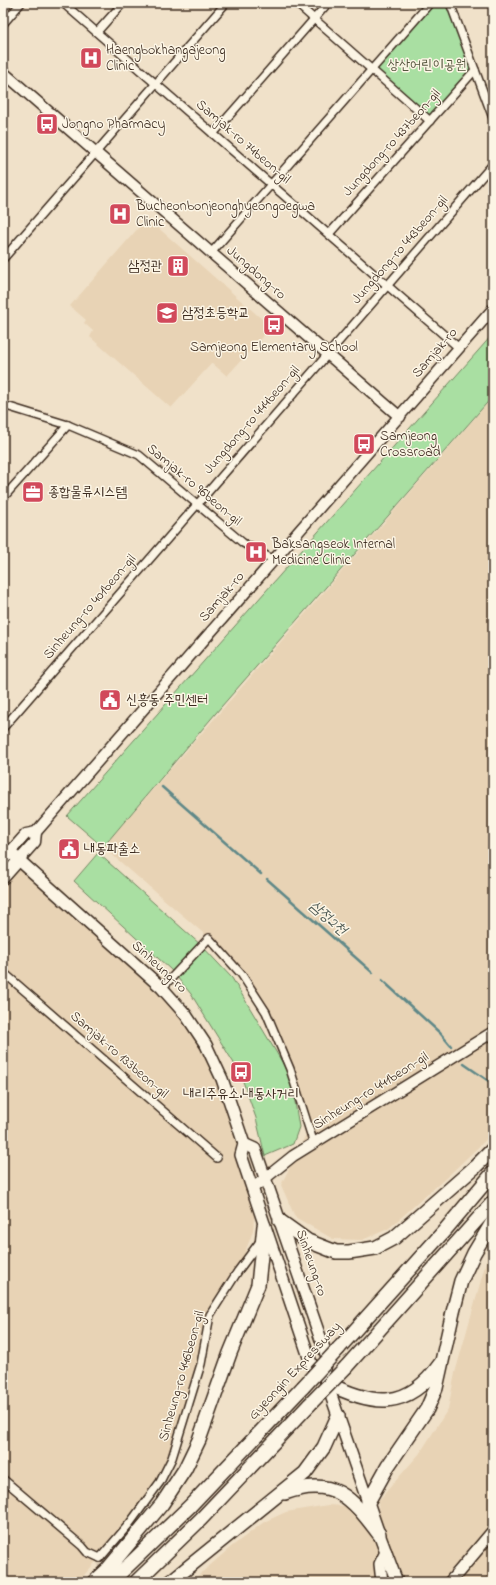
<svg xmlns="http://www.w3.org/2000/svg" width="496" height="1585" font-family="'Indie Flower','Poor Story',sans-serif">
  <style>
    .built { fill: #e8d3b5 }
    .green { fill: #a9dfa2; stroke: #728460 }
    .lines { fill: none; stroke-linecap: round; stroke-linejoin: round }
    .stream { stroke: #5e8888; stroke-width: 2.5 }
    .street-tunnel { stroke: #ccbca7; stroke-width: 7; stroke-dasharray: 7 3.5; stroke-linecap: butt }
    .street-casing { stroke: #3b2a1e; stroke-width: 10 }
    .secondary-casing { stroke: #3b2a1e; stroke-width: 13 }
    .primary-casing { stroke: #3b2a1e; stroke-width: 14 }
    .highway-casing { stroke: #3b2a1e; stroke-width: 16 }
    .street { stroke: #fcf5e5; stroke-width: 7 }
    .secondary { stroke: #fcf5e5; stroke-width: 10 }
    .primary { stroke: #fcf5e5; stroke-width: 11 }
    .highway { stroke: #fcf5e5; stroke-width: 13 }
    .highway-bridge-casing { stroke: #3b2a1e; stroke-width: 16; stroke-linecap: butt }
    .highway-bridge { stroke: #fcf5e5; stroke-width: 13 }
    .labels { text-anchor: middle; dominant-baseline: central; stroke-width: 3; stroke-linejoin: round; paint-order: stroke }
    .poi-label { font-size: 14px; fill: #3b2a1e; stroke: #fcf5e5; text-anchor: start }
    .park-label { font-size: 14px; fill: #56573f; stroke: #fcf5e5 }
    .street-label { font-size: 14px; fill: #3b2a1e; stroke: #fcf5e5 }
    .water-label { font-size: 15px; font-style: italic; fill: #4d5953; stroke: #fcf5e5 }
  </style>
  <rect width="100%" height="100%" fill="#f0e1c9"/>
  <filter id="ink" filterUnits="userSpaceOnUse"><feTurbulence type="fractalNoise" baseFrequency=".025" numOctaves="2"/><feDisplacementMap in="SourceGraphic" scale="8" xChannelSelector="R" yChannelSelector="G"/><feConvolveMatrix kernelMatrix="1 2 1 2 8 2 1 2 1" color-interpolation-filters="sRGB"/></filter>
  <g filter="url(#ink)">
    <g class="built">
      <path d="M147,218L271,327L227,376L212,363L171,408L90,337L93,331L84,323L86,320L70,306Z"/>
      <path d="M493,397V1133L448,1176L388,1229L362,1240L333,1239L295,1217L281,1185L307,1132L297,1093L250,985L209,938L103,847Z"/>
      <path d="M3,847L162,988L222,1079L257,1179L253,1231L238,1271L210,1315L201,1364L172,1458L130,1523L78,1582H3Z"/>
      <path d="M493,1237V1582H191L231,1547L264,1522L286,1512L328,1505L359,1507L379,1533L378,1501L420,1453L448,1409L455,1373Z"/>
    </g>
    <g class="green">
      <path d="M430,3H450L475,70L430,121L372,69Z"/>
      <path d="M493,334V396L221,707L103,847L67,816Z"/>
      <path d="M98,853L202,946L232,978L291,1077L299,1127L293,1144L265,1156L256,1118L240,1073L191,994L171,970L74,881Z"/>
    </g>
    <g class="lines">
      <g class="stream">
        <path d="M162,787L261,874"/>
        <path d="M267,879L373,973"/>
        <path d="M382,980L440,1033L451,1046"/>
        <path d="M464,1064L493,1084"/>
      </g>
      <path class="street-tunnel" d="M101,1564L104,1582"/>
      <g class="street-casing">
        <g id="street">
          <path d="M63,3L459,348"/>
          <path d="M296,3L430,121"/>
          <path d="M450,3L493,118"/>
          <path d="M3,24L21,3"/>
          <path d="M97,32L123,3"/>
          <path d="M213,134L328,3"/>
          <path d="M329,234L475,70"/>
          <path d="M211,253L430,3"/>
          <path d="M3,259L226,3"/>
          <path d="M3,405L68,425L139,455L243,543L274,560"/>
          <path d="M3,498L68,425"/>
          <path d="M3,728L493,164"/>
          <path d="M3,972L217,1158"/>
          <path d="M162,988L209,938L242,975L266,1012L290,1069L314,1144"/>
          <path d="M3,1479L82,1546L87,1552L100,1558"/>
          <path d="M100,1558L130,1523L160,1482L172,1458L201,1364L210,1315L238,1271L261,1240"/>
        </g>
      </g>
      <g class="secondary-casing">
        <g id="secondary">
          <path d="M3,72L400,417"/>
          <path d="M3,847L10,852L26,834L36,832L493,309"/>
          <path d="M19,860L35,842L36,832"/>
          <path d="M253,1188L293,1156L493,1032"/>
        </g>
      </g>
      <g class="primary-casing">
        <g id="primary">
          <path d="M3,860L10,852L162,988L186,1015L206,1045L222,1079L244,1144L241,1155L312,1366L324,1375"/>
          <path d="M3,878L19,860"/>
          <path d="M244,1144L255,1149L265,1178L327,1357L324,1375L379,1534L397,1582"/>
          <path d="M382,1582L380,1564L386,1552"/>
          <path d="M450,1582L493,1531"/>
        </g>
      </g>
      <g class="highway-casing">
        <g id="highway">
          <path d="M280,1221L308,1241L336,1252H349L375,1248L394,1238L475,1167L493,1149"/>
          <path d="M339,1348L445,1230L493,1173"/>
          <path d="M346,1367L493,1202"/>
          <path d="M327,1383C373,1406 407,1411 440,1364"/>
          <path d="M285,1493C333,1475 352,1498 379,1534"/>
          <path d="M368,1502L388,1466L427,1409L436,1388L453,1312L461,1281L474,1253L493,1221"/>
          <path d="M94,1582L107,1570L162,1504L185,1469L199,1440L230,1353L258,1285L264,1226"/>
          <path d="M111,1582L190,1506L303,1387"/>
          <path d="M136,1582L201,1519L310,1404"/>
          <path d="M170,1582L305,1473L324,1447L338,1416"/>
        </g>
      </g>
      <use href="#street" class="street"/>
      <use href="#secondary" class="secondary"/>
      <use href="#primary" class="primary"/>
      <use href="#highway" class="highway"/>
      <g class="highway-bridge-casing">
        <g id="highway-bridge">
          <path d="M303,1387L339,1348"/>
          <path d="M310,1404L346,1367"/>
        </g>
      </g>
      <use href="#highway-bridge" class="highway-bridge"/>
    </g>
  </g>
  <defs>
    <g id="hospital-square" transform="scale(1.15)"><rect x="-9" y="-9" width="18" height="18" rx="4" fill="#d1495b" stroke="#fcf5e5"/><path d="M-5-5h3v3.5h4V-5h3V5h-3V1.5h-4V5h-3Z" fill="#fff"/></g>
    <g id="bus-square" transform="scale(1.15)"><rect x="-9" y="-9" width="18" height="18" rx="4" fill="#d1495b" stroke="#fcf5e5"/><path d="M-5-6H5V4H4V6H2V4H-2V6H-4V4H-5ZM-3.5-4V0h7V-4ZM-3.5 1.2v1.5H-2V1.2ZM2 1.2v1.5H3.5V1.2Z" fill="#fff"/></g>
    <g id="building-square" transform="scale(1.15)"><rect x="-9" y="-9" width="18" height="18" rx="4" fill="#d1495b" stroke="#fcf5e5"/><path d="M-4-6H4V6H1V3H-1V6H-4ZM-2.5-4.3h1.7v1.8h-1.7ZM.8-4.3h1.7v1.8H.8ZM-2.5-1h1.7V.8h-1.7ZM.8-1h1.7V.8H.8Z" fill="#fff"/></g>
    <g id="school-square" transform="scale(1.15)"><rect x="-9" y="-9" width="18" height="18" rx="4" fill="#d1495b" stroke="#fcf5e5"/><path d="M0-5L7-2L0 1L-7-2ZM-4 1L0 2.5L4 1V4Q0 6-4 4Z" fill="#fff"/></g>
    <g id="office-square" transform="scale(1.15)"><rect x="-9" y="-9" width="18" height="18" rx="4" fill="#d1495b" stroke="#fcf5e5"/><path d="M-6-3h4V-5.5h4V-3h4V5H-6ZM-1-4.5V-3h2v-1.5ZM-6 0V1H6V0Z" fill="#fff"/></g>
    <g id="civic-square" transform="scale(1.15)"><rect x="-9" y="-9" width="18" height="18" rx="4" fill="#d1495b" stroke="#fcf5e5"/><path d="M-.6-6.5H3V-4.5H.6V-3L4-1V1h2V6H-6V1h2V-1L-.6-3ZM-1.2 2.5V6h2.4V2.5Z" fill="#fff"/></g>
  </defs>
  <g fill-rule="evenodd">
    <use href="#hospital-square" x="91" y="58"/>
    <use href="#bus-square" x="47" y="124"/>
    <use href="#hospital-square" x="120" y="214"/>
    <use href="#building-square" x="178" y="266"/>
    <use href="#school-square" x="167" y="313"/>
    <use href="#bus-square" x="274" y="325"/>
    <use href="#bus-square" x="364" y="444"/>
    <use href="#office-square" x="33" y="492"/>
    <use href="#hospital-square" x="256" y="552"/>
    <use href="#civic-square" x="110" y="700"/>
    <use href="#civic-square" x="69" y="849"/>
    <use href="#bus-square" x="241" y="1072"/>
  </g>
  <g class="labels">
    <g class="poi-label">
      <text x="106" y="50">Haengbokhangajeong<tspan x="106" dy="16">Clinic</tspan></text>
      <text x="62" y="124">Jongno Pharmacy</text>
      <text x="136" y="206">Bucheonbonjeonghyeongoegwa<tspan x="136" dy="16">Clinic</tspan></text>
      <text x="162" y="266" text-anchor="end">삼정관</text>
      <text x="182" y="313">삼정초등학교</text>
      <text x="274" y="347" text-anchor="middle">Samjeong Elementary School</text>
      <text x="380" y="436">Samjeong<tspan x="380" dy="16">Crossroad</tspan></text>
      <text x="48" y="492">종합물류시스템</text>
      <text x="272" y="544">Baksangseok Internal<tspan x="272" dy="16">Medicine Clinic</tspan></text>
      <text x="126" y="700">신흥동 주민센터</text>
      <text x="84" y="849">내동파출소</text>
      <text x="241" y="1094" text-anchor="middle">내리주유소.내동사거리</text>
    </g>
    <g class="park-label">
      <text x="427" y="65">상산어린이공원</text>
    </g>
    <g class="street-label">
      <text transform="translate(243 142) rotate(41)">Samjak-ro 74beon-gil</text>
      <text transform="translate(392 143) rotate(-48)">Jungdong-ro 437beon-gil</text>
      <text transform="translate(400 250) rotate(-49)">Jungdong-ro 443beon-gil</text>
      <text transform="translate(256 273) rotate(41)">Jungdong-ro</text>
      <text transform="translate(435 353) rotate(-49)">Samjak-ro</text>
      <text transform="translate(252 420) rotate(-49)">Jungdong-ro 444beon-gil</text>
      <text transform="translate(194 485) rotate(40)">Samjak-ro 96beon-gil</text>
      <text transform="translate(222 597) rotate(-49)">Samjak-ro</text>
      <text transform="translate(90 607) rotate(-49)">Sinheung-ro 401beon-gil</text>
      <text transform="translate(159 967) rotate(43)">Sinheung-ro</text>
      <text transform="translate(119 1055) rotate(41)">Samjak-ro 133beon-gil</text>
      <text transform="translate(371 1091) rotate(-32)">Sinheung-ro 441beon-gil</text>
      <text transform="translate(311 1263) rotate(71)">Sinheung-ro</text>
      <text transform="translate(295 1371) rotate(-47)">Gyeongin Expressway</text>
      <text transform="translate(182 1376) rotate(-74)">Sinheung-ro 446beon-gil</text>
    </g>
    <g class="water-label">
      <text transform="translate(328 918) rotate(41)">삼정2천</text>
    </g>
  </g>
  <rect width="496" height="1585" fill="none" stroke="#fcf5e5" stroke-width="16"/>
  <rect x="8" y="8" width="480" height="1569" fill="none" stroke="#3b2a1e" stroke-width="1.5" filter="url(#ink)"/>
</svg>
